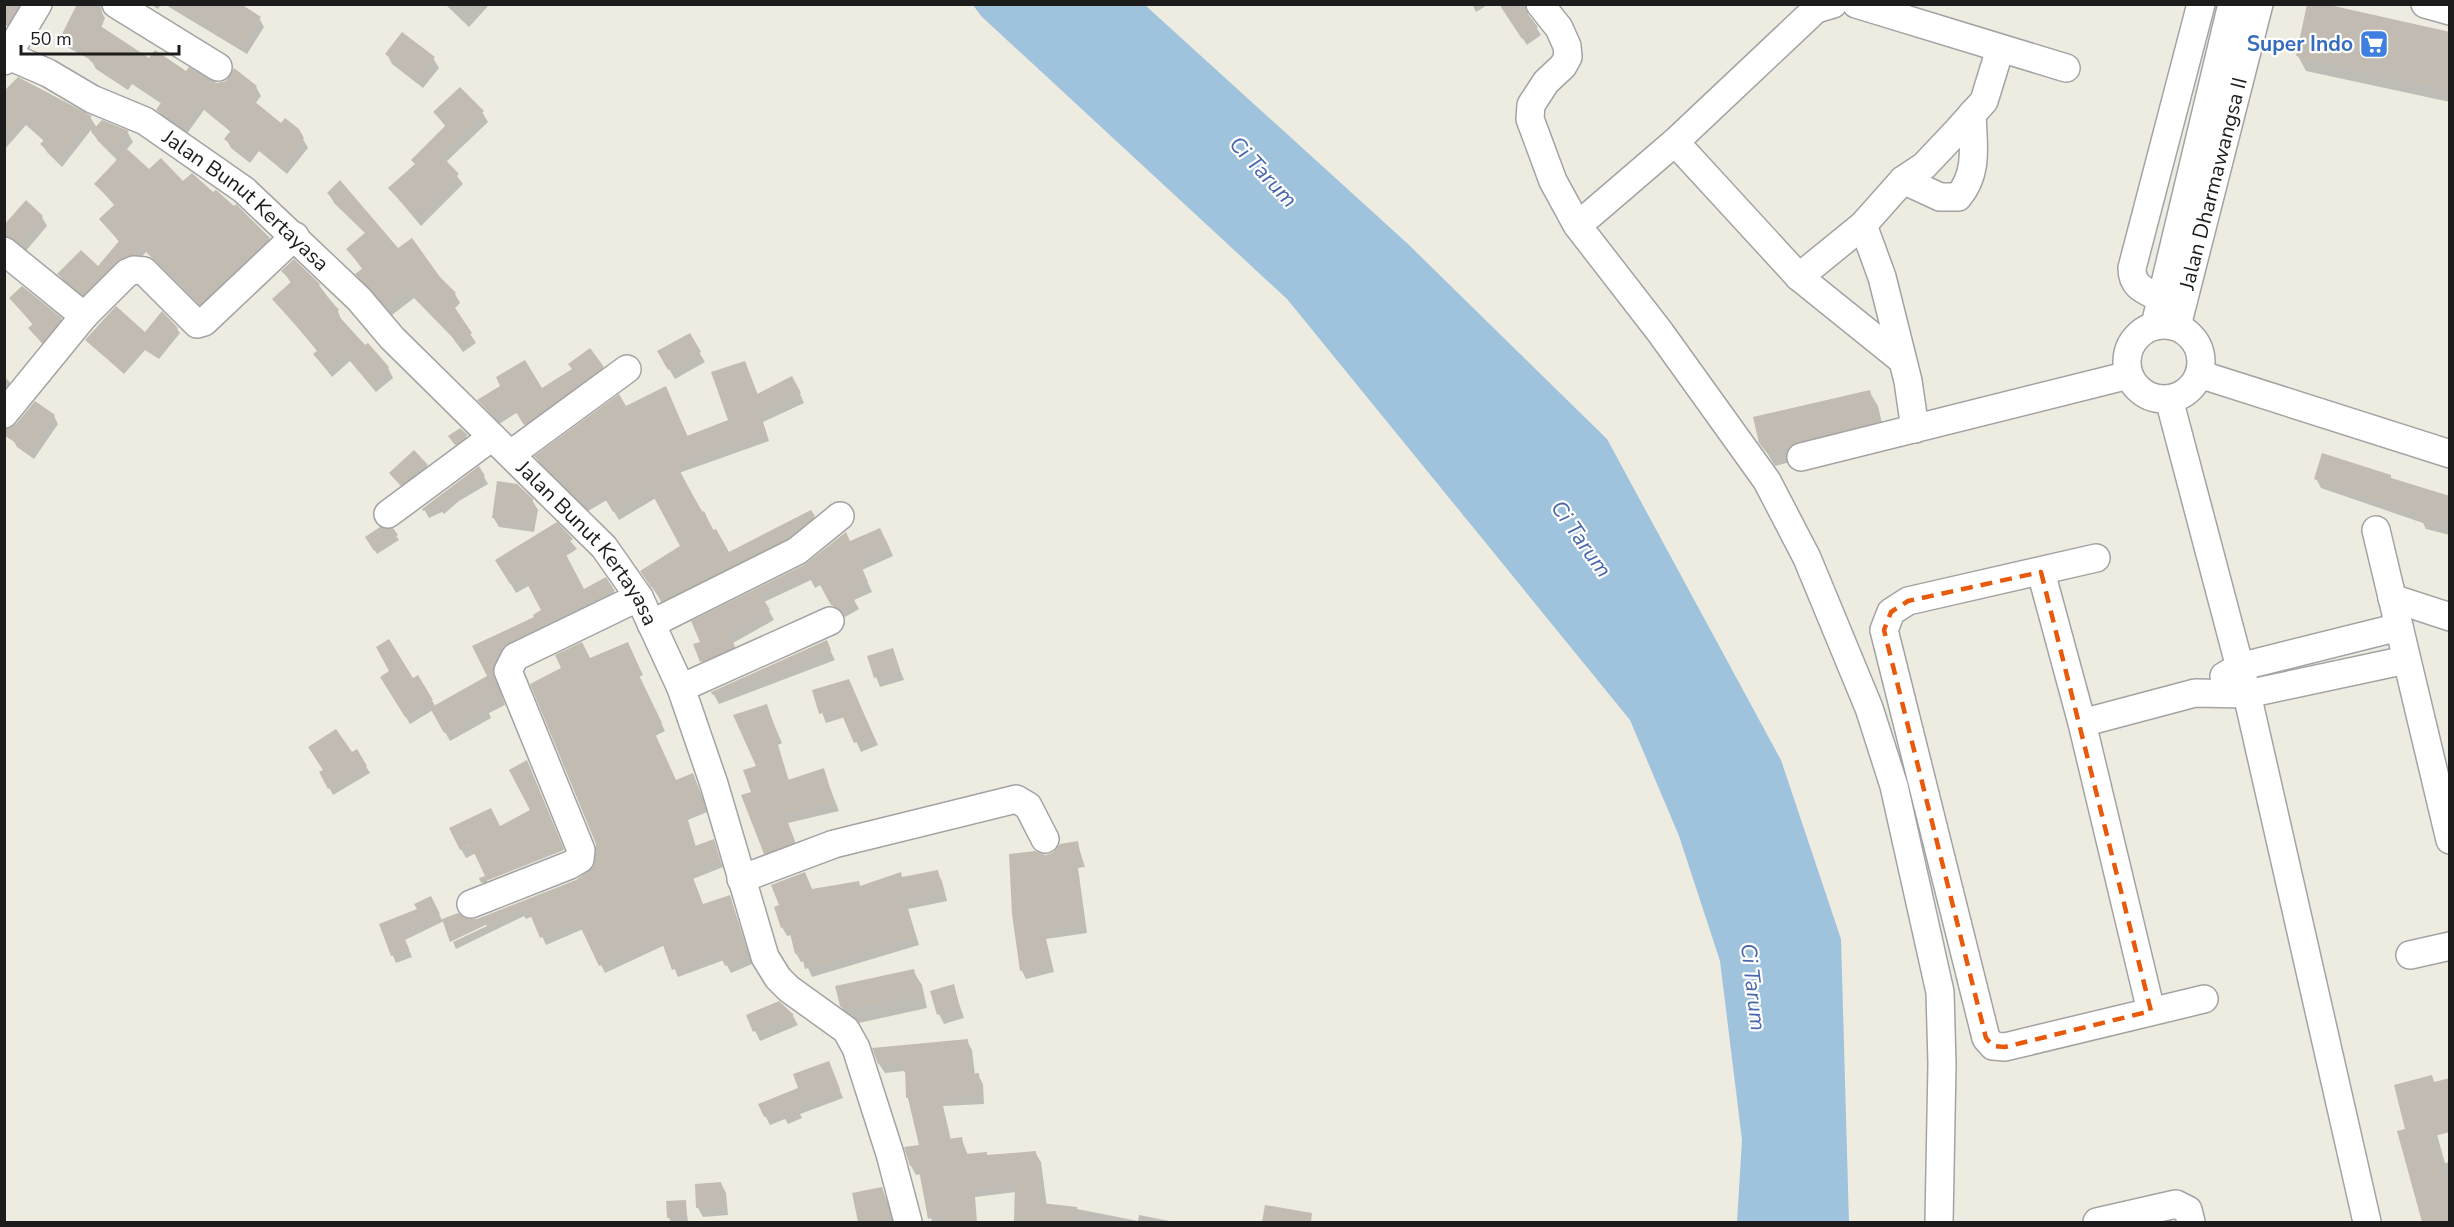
<svg xmlns="http://www.w3.org/2000/svg" width="2454" height="1227" font-family="'Nunito Sans',sans-serif">
  <style>
    .water { fill: #a0c3dd }
    .shadow { fill: #0003 }
    .building { fill: #c2bbb1 }
    .lines { fill: none; stroke-linecap: round; stroke-linejoin: round }
    .minor-casing { stroke: #a3a3a3; stroke-width: 30 }
    .minor { stroke: #fff; stroke-width: 27 }
    .marked { fill: none; stroke: #e8590c; stroke-width: 4.5; stroke-dasharray: 12 8; stroke-linejoin: round }
    .labels { text-anchor: middle; dominant-baseline: central; stroke-width: 4.5; stroke-linejoin: round; paint-order: stroke }
    .shop-label { font-size: 21px; font-weight: bold; fill: #366cbe; stroke: #fff; text-anchor: end }
    .street-label { font-size: 21px; fill: #1c1c1c; stroke: #fff }
    .water-label { font-size: 22px; font-style: italic; fill: #4766ad; stroke: #fff }
  </style>
  <rect width="100%" height="100%" fill="#eeece1"/>
  <path class="water" d="M973,5H1145L1408,244L1607,439L1781,760L1841,939L1849,1222H1737L1742,1140L1720,961L1679,836L1630,720L1287,299L981,16Z"/>
  <g class="shadow">
    <path d="M4,4H29L14,30L4,24Z"/>
    <path d="M150,4H161L158,9Z"/>
    <path d="M164,4H239L259,18L264,27L247,54Z"/>
    <path d="M445,4H490L469,27Z"/>
    <path d="M1472,4H1489L1476,12Z"/>
    <path d="M1500,4H1531L1528,14L1541,35L1527,45Z"/>
    <path d="M100,9L105,18L101,28L150,60L217,84L227,82L234,70L256,87L261,96L255,104L281,125L298,130L308,148L287,174L259,151L250,163L231,148L226,139L231,132L204,110L186,135L163,118L158,110L162,104L132,84L128,90L96,69L91,60L67,47L62,38Z"/>
    <path d="M2450,33V102L2306,71L2298,56Z"/>
    <path d="M387,54L433,58L439,68L423,88L392,64Z"/>
    <path d="M4,93L90,117L97,128L102,122L128,133L133,142L126,150L149,171L183,184L269,239L273,247L205,311L146,252L137,263L88,302L64,282L59,274L98,268L120,243L101,219L115,206L96,184L118,161L98,141L91,130L62,167L47,152L42,144L44,141L26,125L4,150Z"/>
    <path d="M482,112L488,122L446,162L463,184L421,226L390,189L416,165L446,127L435,113Z"/>
    <path d="M329,194L398,250L439,278L455,294L460,303L454,309L476,343L463,352L453,338L414,298L392,315L363,284L357,274L363,270L348,250L366,234L334,203Z"/>
    <path d="M42,217L47,226L25,252L4,240V227Z"/>
    <path d="M283,271L319,285L338,311L342,322L388,368L393,378L376,392L350,361L332,377L315,355L318,352L274,299L291,283Z"/>
    <path d="M11,298L61,319L66,329L48,351L30,328L33,325Z"/>
    <path d="M177,329L180,333L159,359L145,350L124,374L87,340Z"/>
    <path d="M689,335L705,362L675,379L659,352Z"/>
    <path d="M745,362L758,395L797,387L804,403L763,422L769,441L679,473L728,554L811,512L819,526L667,609L647,580L682,546L656,498L619,520L607,500L588,511L541,465L536,457L666,388L688,437L730,421Z"/>
    <path d="M602,367L607,376L530,433L518,412L499,424L479,400L502,386L541,390Z"/>
    <path d="M4,376L16,389L4,403Z"/>
    <path d="M1869,391L1878,406L1885,436L1775,466L1761,443Z"/>
    <path d="M35,403L54,416L58,424L34,459L17,447L13,440Z"/>
    <path d="M460,430L469,440L458,448L450,436Z"/>
    <path d="M427,466L432,475L407,494L391,473Z"/>
    <path d="M479,468L488,484L459,501L444,514L442,512L429,518L424,509Z"/>
    <path d="M2390,476L2393,481L2450,497V535L2426,529L2423,523L2321,488L2316,478Z"/>
    <path d="M532,500L538,510L534,532L499,527L493,517Z"/>
    <path d="M556,524L577,549L566,556L584,591L606,579L619,601L506,659L497,680L505,705L489,713L491,718L450,741L433,710L410,724L382,677L413,680L417,677L436,707L488,677L474,647L536,618L543,611L530,585L516,593L497,560Z"/>
    <path d="M392,530L399,540L377,554L367,538Z"/>
    <path d="M885,538L893,556L862,570L872,592L854,600L859,609L845,617L838,614L822,584L815,588L811,580L764,602L774,620L733,643L739,656L706,671L695,645L702,643L693,622L850,542Z"/>
    <path d="M826,642L835,660L719,704L714,695L713,693Z"/>
    <path d="M628,644L643,675L639,677L665,731L655,736L676,782L693,775L703,798L707,812L688,820L696,847L713,841L723,867L693,879L703,905L730,896L752,964L731,973L724,960L678,977L665,945L605,973L583,929L546,945L533,916L526,919L524,916L456,949L453,942L487,926L485,923L444,921L405,940L412,957L396,963L380,925L435,906L442,920L458,914L468,921L477,920L576,881L595,868L597,844L589,660Z"/>
    <path d="M892,650L904,680L880,687L868,657Z"/>
    <path d="M853,690L878,745L861,752L845,717L826,723L814,691Z"/>
    <path d="M766,706L782,743L778,745L789,781L823,770L839,811L788,823L798,851L771,862L765,853L752,793Z"/>
    <path d="M356,751L370,773L333,795L321,773Z"/>
    <path d="M527,762L564,849L487,879V883L565,852L568,859L488,891L481,879L487,876L476,853L466,858L461,849L532,811Z"/>
    <path d="M1077,842L1085,867L1078,868L1087,933L1046,939L1054,972L1026,979L1022,971L1014,913L1045,856Z"/>
    <path d="M937,872L942,881L947,901L908,909L919,945L812,977L805,961L801,962L796,953L791,935L787,936L782,927L781,906L804,874L812,890L858,883L861,887Z"/>
    <path d="M913,971L922,985L927,1008L854,1024L850,1021L841,1006Z"/>
    <path d="M953,986L964,1018L944,1024L939,1014Z"/>
    <path d="M779,1003L793,1016L798,1025L760,1041L748,1016Z"/>
    <path d="M967,1041L972,1050L975,1075H978L983,1084L984,1104L943,1106L951,1140L961,1138L968,1155L986,1153L988,1157L1035,1152L1041,1162L1047,1207L1077,1209L1138,1221L1139,1215L1175,1222H1015L1016,1192L975,1197L977,1222H932L921,1174L916,1175L911,1166L920,1146L908,1098L907,1076L904,1071L885,1073L879,1064Z"/>
    <path d="M829,1063L843,1098L800,1114L802,1118L788,1124L785,1119L770,1125L760,1105L800,1089Z"/>
    <path d="M2432,1117L2445,1163L2450,1162V1222H2424L2399,1132Z"/>
    <path d="M721,1183L726,1193L728,1215L703,1217L698,1208Z"/>
    <path d="M882,1188L895,1222H860L854,1194Z"/>
    <path d="M685,1202L688,1221L671,1222L669,1218Z"/>
    <path d="M1266,1207L1299,1213L1304,1222H1263Z"/>
  </g>
  <g class="building">
    <path d="M8,4H19L9,22L4,20Z"/>
    <path d="M77,4H100L102,11L96,23L149,58L155,50L186,71L189,67L217,83L226,81L234,68L257,86L249,97L281,123L285,118L299,129L304,138L282,167L254,144L245,155L224,139L232,129L198,103L181,127L156,110L163,100L127,76L122,82L89,60L92,56L60,38Z"/>
    <path d="M175,4H241L261,17L242,46Z"/>
    <path d="M1499,4H1525L1527,13L1538,27L1522,39Z"/>
    <path d="M2307,4H2325L2450,32V90L2296,56Z"/>
    <path d="M402,32L435,57L418,79L385,54Z"/>
    <path d="M18,77L92,116L56,159L40,144L45,139L21,118L4,135V91Z"/>
    <path d="M460,87L484,111L440,154L459,174L415,217L388,188L415,164L411,160L446,125L433,112Z"/>
    <path d="M102,120L129,131L110,151L91,132Z"/>
    <path d="M127,149L149,169L161,158L183,181L192,173L213,192L216,190L234,206L236,204L270,238L200,304L141,245L133,255L116,262L83,295L57,274L81,250L98,266L119,241L99,219L115,204L94,184Z"/>
    <path d="M340,180L398,248L412,238L440,277L456,293L449,299L472,333L457,344L446,328L407,289L386,306L355,274L363,268L346,249L366,232L327,193Z"/>
    <path d="M26,200L43,216L20,243L4,236V225Z"/>
    <path d="M294,259L320,284L318,286L339,310L336,313L365,345L368,343L389,367L370,384L344,353L326,369L313,354L318,350L272,299L292,281L281,271Z"/>
    <path d="M22,286L62,318L42,343L28,328L33,324L9,298Z"/>
    <path d="M116,306L145,332L162,311L178,328L156,356L142,347L121,371L85,340Z"/>
    <path d="M690,333L701,352L668,370L657,351Z"/>
    <path d="M590,348L604,367L524,425L511,404L493,416L477,400L500,386L496,377L525,360L542,388L572,369L568,364Z"/>
    <path d="M745,361L757,394L792,376L801,393L759,413L766,432L676,464L702,512L704,511L713,530L716,529L729,552L811,510L815,516L788,538L661,602L654,586L651,587L640,571L680,546L650,490L613,512L601,492L582,503L534,456L619,394L626,406L666,386L687,436L728,420L711,372Z"/>
    <path d="M1870,390L1877,422L1766,452L1759,443L1753,417Z"/>
    <path d="M35,401L55,415L29,452L4,435V429L16,424Z"/>
    <path d="M460,428L468,435L455,445L448,436Z"/>
    <path d="M414,450L428,465L400,485L389,473Z"/>
    <path d="M2322,453L2391,475V478L2450,496L2442,526L2419,519L2421,515L2314,479Z"/>
    <path d="M479,466L485,476L454,494L439,508L437,505L423,511L422,509Z"/>
    <path d="M497,481L517,484L533,499L530,524L492,518Z"/>
    <path d="M557,522L573,539L562,547L584,589L606,577L615,591L508,643L501,650L492,670L501,696L485,703L488,708L444,733L430,708L487,676L472,646L534,617L533,615L541,610L523,576L510,584L495,560Z"/>
    <path d="M380,527L393,528L398,535L374,551L365,537Z"/>
    <path d="M880,528L889,547L859,561L868,582L850,590L855,600L839,608L831,605L815,576L809,580L804,572L760,593L770,610L729,633L735,647L700,662L693,644L700,642L691,621L804,565L846,532L850,541Z"/>
    <path d="M389,639L413,678L418,675L433,700L405,717L380,677L389,671L376,647Z"/>
    <path d="M827,640L831,650L712,695L711,692Z"/>
    <path d="M582,642L590,658L628,642L639,667L636,669L662,723L652,727L676,780L693,773L699,789L703,803L685,812L695,846L714,839L720,859L690,870L703,904L730,895L748,956L725,966L719,952L672,970L660,937L599,966L578,922L540,938L528,909L520,912L519,909L450,942L442,919L458,913L468,919H477L576,880L593,867L596,844L530,684L561,668L555,655Z"/>
    <path d="M893,648L900,670L874,678L867,656Z"/>
    <path d="M849,679L873,735L854,743L839,708L819,714L812,690Z"/>
    <path d="M767,704L777,734L773,735L788,780L824,768L834,802L784,813L795,841L764,854L741,795L751,792L743,770L756,766L733,715Z"/>
    <path d="M336,729L352,752L357,749L367,766L328,789L319,772L323,770L308,747Z"/>
    <path d="M527,760L564,850L481,883L479,878L485,876L470,844L460,850L449,828L491,808L500,826L530,810L509,770Z"/>
    <path d="M1078,841L1081,859L1074,860L1083,925L1043,931L1051,964L1020,971L1012,914L1009,854L1035,851L1045,855L1053,853L1060,844Z"/>
    <path d="M938,870L943,892L904,900L915,936L805,969L801,952L795,954L788,925L781,928L774,907L779,905L771,885L805,872L812,889L859,881L860,886L901,872L902,877Z"/>
    <path d="M431,896L440,914L402,932L409,949L391,956L379,924L417,909L414,904Z"/>
    <path d="M914,969L920,994L845,1010L840,1006L835,986Z"/>
    <path d="M954,984L960,1008L937,1015L930,991Z"/>
    <path d="M779,1001L794,1015L753,1032L746,1015Z"/>
    <path d="M968,1039L971,1074L979,1073L980,1095L939,1097L948,1139L962,1137L965,1154L987,1152V1155L1036,1151L1041,1203L1077,1207L1076,1222H1014L1015,1183L971,1188L973,1222H942L941,1215L928,1219L918,1165L910,1166L904,1147L919,1145L908,1098H906L905,1068L901,1069L900,1062L878,1064L872,1048Z"/>
    <path d="M829,1061L840,1089L796,1105L798,1110L782,1116L780,1112L764,1117L758,1104L798,1088L793,1074Z"/>
    <path d="M2432,1075L2434,1082L2450,1078V1132L2431,1137L2450,1204V1222H2422L2397,1131L2405,1129L2394,1085Z"/>
    <path d="M721,1182L723,1206L696,1208L695,1184Z"/>
    <path d="M882,1187L892,1222H858L852,1193Z"/>
    <path d="M686,1200L687,1217L667,1218L666,1201Z"/>
    <path d="M1265,1205L1312,1213L1311,1222H1262Z"/>
  </g>
  <g class="lines">
    <g class="minor-casing">
      <g id="minor">
        <path d="M116,4L218,67"/>
        <path d="M1540,4L1559,28L1567,46L1568,57L1563,66L1546,82L1531,105L1530,119L1553,181L1577,225L1660,332L1767,481L1807,558L1869,708L1894,786L1940,992L1942,1064L1939,1222"/>
        <path d="M1856,4L2066,68"/>
        <path d="M2425,4L2450,11"/>
        <path id="s1" d="M4,54L48,73L92,99L145,121L244,190L359,299L392,338L604,547L639,597L681,688L714,784L765,957L778,978L789,989L846,1030L856,1048L890,1154L908,1222"/>
        <path d="M4,61L38,4"/>
        <path d="M1675,142L1799,277L1902,360"/>
        <path d="M1903,180L1940,197H1958C1979,173 1973,144 1972,114"/>
        <path d="M1590,215L1675,142L1816,9L1833,4"/>
        <path d="M1863,225L1882,277L1908,381L1915,429"/>
        <path d="M4,251L84,316"/>
        <path d="M1799,277L1863,225L1903,180L1924,166L1958,130L1984,101L2000,49"/>
        <path d="M2160,298C2144,290 2132,287 2132,268L2201,4"/>
        <path d="M2155,325L2232,4"/>
        <circle cx="2164" cy="362" r="37"/>
        <path id="s2" d="M2177,326L2259,4"/>
        <path d="M2199,374L2450,454"/>
        <path d="M2169,399L2247,694L2367,1222"/>
        <path d="M4,414L84,316L127,273L134,270L144,271L197,324L204,322L295,236"/>
        <path d="M511,454L627,369"/>
        <path d="M1801,457L2129,375"/>
        <path d="M388,514L492,437"/>
        <path d="M2376,530L2450,840"/>
        <path d="M2096,558L1908,601L1891,612L1884,630L1986,1038L1993,1046L2005,1047L2204,999"/>
        <path d="M2041,572L2082,723L2151,1011"/>
        <path d="M2392,598L2450,617"/>
        <path d="M651,624L797,551L840,516"/>
        <path d="M2224,676L2239,667L2399,627"/>
        <path d="M681,688L830,621"/>
        <path d="M2082,723L2195,693L2247,694L2406,660"/>
        <path d="M741,879L834,844L1016,799L1028,806L1045,839"/>
        <path d="M471,904L570,865L580,859L581,850L508,671L515,657L639,597"/>
        <path d="M2410,955L2450,946"/>
        <path d="M2097,1222L2176,1204L2188,1210L2191,1222"/>
      </g>
    </g>
    <use href="#minor" class="minor"/>
  </g>
  <path class="marked" d="M2041,572L2151,1011L2005,1047L1993,1046L1986,1038L1884,630L1891,612L1908,601Z"/>
  <defs>
    <g id="supermarket-square" transform="scale(1.5)"><rect x="-9" y="-9" width="18" height="18" rx="4" fill="#3f7fe0" stroke="#fff"/><path d="M-6-5.5h2.5l.6 2H6L4.5 2H-2.5L-4.4-4H-6ZM-1.5 3.2a1.3 1.3 0 1 0 .1 0ZM3 3.2a1.3 1.3 0 1 0 .1 0Z" fill="#fff"/></g>
  </defs>
  <g fill-rule="evenodd">
    <use href="#supermarket-square" x="2374" y="44"/>
  </g>
  <g class="labels">
    <g class="shop-label">
      <text x="2353" y="44">Super Indo</text>
    </g>
    <g class="street-label">
      <text stroke="none"><textPath href="#s2" startOffset="147">Jalan Dharmawangsa II</textPath></text>
      <text stroke="none"><textPath href="#s1" startOffset="285">Jalan Bunut Kertayasa</textPath></text>
      <text stroke="none"><textPath href="#s1" startOffset="771">Jalan Bunut Kertayasa</textPath></text>
    </g>
    <g class="water-label">
      <text transform="translate(1263 172) rotate(47)">Ci Tarum</text>
      <text transform="translate(1581 539) rotate(55)">Ci Tarum</text>
      <text transform="translate(1753 987) rotate(83)">Ci Tarum</text>
    </g>
  </g>
  <rect width="2454" height="1227" fill="none" stroke="#1c1c1c" stroke-width="12"/>
  <path d="M21 45v9h158v-9" fill="none" stroke="#1c1c1c" stroke-width="3"/>
  <text x="30" y="45" font-size="18" fill="#1c1c1c" stroke="#ffffff" stroke-width="4.5" paint-order="stroke">50 m</text>
</svg>
